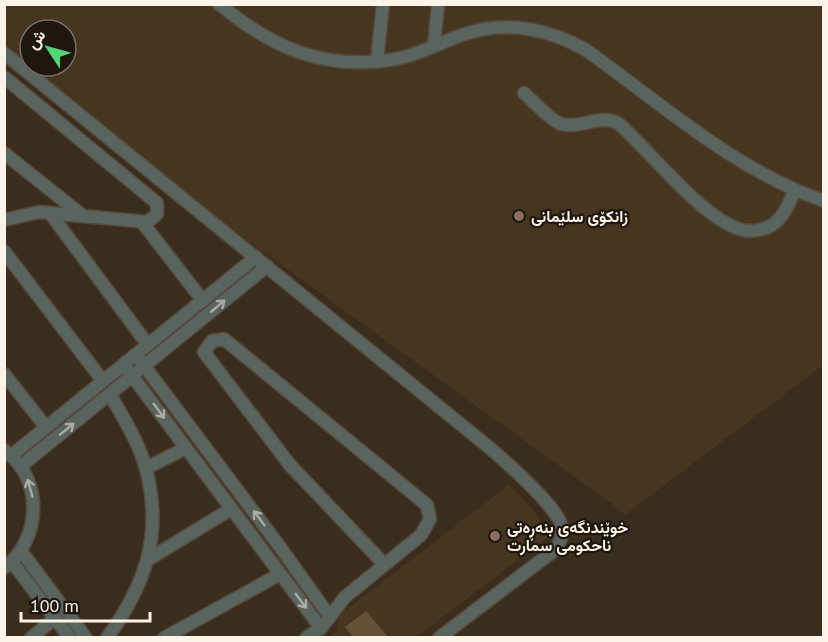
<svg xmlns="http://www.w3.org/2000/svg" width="828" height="642" font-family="'PT Sans',Vazirmatn,sans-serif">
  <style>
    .built { fill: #47361f; fill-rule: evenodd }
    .green { fill: #655137 }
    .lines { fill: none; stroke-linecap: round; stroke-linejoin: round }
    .minor-casing { stroke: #56493a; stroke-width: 15 }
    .minor { stroke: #59645f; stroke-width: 12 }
    .oneway { stroke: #aaaca4 }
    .education-dot { fill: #8d6e63; stroke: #1d170f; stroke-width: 2 }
    .labels { text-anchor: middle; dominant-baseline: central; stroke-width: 4.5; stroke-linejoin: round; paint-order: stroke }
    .poi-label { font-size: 16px; font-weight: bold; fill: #fcf3e9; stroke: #1d170f; text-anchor: start }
  </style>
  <rect width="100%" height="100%" fill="#3b2d1d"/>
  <g class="built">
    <path d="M4,5H823V365L626,514L5,65ZM30,30H66V66H30Z"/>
    <path d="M509,485L532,509L550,535L417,637L329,638L337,631L338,616Z"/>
  </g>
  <path class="green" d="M366,611L388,637H353L345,627Z"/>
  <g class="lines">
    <g class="minor-casing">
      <g id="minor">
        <path d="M219,4C271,47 322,70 390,60C418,56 442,41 468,33C508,20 551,30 586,50C662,104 734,170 824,201"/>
        <path d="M434,46L438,4"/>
        <path d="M4,53L491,449C508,464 557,506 562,527C563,535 560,542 556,549L439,638"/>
        <path d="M377,61L383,4"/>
        <path d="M4,77L152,199L157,203V214L148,222L39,212L4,220"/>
        <path d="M524,93C533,101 550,120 561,124C580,129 600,114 618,123C651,152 698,213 736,228C748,233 762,231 772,225C784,217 789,203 795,190"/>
        <path d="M4,153L83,216"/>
        <path d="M50,213L148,345"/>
        <path d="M142,222L203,301"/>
        <path d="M4,251L103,381"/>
        <path d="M136,355L280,547L330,617"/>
        <path d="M124,365L321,628"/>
        <path d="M4,374L46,427"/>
        <path d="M4,450C44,478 42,539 4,568"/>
        <path d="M12,455L256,257"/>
        <path d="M21,466L267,266"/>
        <path d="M146,468L186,448"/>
        <path d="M21,551L86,638"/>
        <path d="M149,559L231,509"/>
        <path d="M12,562L70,638"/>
        <path d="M31,638L55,618"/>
        <path d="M107,638C146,584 163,535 146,469C139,442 123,418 110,394"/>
        <path d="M164,638L280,574"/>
        <path d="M306,638L321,628L345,597L421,535L430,519L427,505L224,339L212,341L204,352L290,465L384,564"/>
      </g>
    </g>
    <use href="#minor" class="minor"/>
  </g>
  <defs><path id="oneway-shaft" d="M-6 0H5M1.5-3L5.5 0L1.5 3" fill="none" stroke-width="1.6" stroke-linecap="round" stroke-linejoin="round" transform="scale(1.5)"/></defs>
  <g class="oneway">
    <use href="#oneway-shaft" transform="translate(218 306) rotate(-40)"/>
    <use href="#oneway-shaft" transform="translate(159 411) rotate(54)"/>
    <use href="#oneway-shaft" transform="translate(67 429) rotate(-39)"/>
    <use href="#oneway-shaft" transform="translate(30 488) rotate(-106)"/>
    <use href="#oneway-shaft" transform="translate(259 518) rotate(-127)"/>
    <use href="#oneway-shaft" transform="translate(301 601) rotate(53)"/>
  </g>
  <g class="education-dot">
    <circle cx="519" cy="216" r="6"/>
    <circle cx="495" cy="536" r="6"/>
  </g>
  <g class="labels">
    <g class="poi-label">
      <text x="531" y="216">زانکۆی سلێمانی</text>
      <text x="507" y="527">خوێندنگەی بنەڕەتی<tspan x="507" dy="18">ناحکومی سمارت</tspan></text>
    </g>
  </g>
  <rect width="828" height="642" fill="none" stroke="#fcf3e9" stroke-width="12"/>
  <g transform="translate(48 48) rotate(306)"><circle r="28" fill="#1d170f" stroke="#766f66" stroke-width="1.5"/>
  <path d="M0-4.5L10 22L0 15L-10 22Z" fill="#50d674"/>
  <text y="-9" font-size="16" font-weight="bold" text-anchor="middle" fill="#fcf3e9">ش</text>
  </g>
  <path d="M21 612v9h129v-9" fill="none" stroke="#fcf3e9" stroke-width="3"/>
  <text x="30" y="612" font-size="18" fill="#fcf3e9" stroke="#1d170f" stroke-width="4.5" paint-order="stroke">100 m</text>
</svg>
